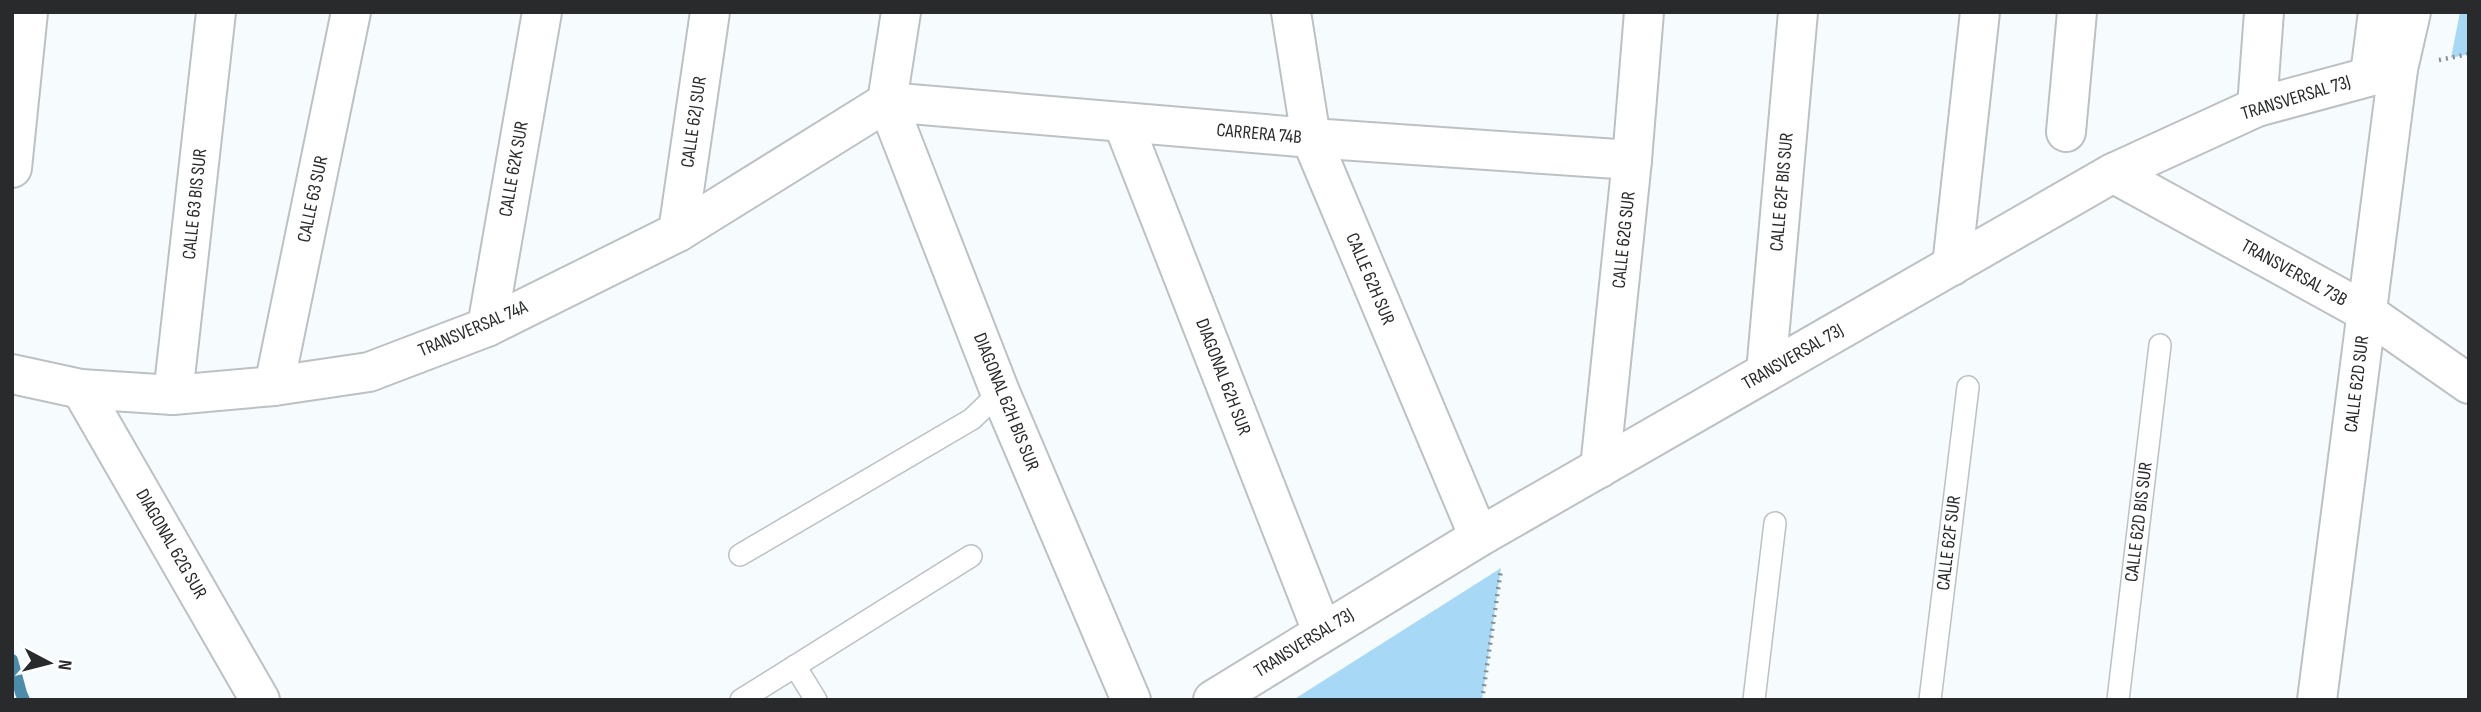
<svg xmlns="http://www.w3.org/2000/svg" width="2481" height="712" font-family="'Sofia Sans Condensed',sans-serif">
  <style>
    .green { fill: #a7d9f6 }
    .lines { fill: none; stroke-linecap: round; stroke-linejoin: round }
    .stream { stroke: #4d8bab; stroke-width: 12 }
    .service-casing { stroke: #bdc1c3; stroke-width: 24 }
    .minor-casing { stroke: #bdc1c3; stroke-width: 42 }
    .tertiary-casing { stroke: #bdc1c3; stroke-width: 42 }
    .path { stroke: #898d8e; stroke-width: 4.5; stroke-dasharray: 2 5; stroke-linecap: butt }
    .service { stroke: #fff; stroke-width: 21 }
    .minor { stroke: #fff; stroke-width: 38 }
    .tertiary { stroke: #fff; stroke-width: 38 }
    .labels { text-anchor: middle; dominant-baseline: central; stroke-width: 5; stroke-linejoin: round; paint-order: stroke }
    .street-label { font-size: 19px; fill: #282a2b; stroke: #fff }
  </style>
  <rect width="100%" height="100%" fill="#f6fbfd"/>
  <g class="green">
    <path d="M2460,12H2469V54L2451,58Z"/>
    <path d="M1501,568L1482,700H1293Z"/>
  </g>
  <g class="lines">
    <path class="stream" d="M12,660L21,693L24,700"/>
    <g class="service-casing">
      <g id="service">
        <path d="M740,555L972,419L1000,392"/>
        <path d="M795,666L816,700"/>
        <path d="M741,700L971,556"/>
        <path d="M1754,700L1775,523"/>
        <path d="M1930,700L1968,387"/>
        <path d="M2118,700L2160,345"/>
      </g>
    </g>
    <g class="minor-casing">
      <g id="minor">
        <path d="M1291,12L1311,138L1479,537"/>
        <path d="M2370,75L2378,12"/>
        <path d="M2257,107L2264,12"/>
        <path d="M1123,123L1322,631"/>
        <path d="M2066,132L2077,12"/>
        <path d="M12,168L28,12"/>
        <path d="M2113,173L2257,107L2398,69"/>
        <path d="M678,232L710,12"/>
        <path d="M1952,266L1980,12"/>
        <path d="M487,327L542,12"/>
        <path d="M1766,372L1798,12"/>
        <path d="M12,374L81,389L173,395L274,386L369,372L487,327L678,232L887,102L1311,138L1632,160"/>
        <path d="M274,386L351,12"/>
        <path d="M81,389L260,700"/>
        <path d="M173,395L216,12"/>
        <path d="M1600,468L1632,160L1644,12"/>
      </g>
    </g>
    <g class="tertiary-casing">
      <g id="tertiary">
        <path d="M901,12L887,102L1000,392L1131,700"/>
        <path d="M1213,700L1479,537L2113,173L2366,312L2469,384"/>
        <path d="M2317,700L2398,69L2411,12"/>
      </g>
    </g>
    <g class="path">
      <path d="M2439,60L2469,54"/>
      <path d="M1482,700L1501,569"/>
    </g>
    <use href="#service" class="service"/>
    <use href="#minor" class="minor"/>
    <use href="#tertiary" class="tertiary"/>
  </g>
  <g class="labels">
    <g class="street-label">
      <text transform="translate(2296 98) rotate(-17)">TRANSVERSAL 73J</text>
      <text transform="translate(694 122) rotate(-82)">CALLE 62J SUR</text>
      <text transform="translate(1259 134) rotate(5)">CARRERA 74B</text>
      <text transform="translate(514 169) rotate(-80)">CALLE 62K SUR</text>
      <text transform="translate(1782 192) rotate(-85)">CALLE 62F BIS SUR</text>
      <text transform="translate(313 199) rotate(-78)">CALLE 63 SUR</text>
      <text transform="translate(195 204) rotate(-84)">CALLE 63 BIS SUR</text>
      <text transform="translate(1624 240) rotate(-84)">CALLE 62G SUR</text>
      <text transform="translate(2294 273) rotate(29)">TRANSVERSAL 73B</text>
      <text transform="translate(1370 279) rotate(67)">CALLE 62H SUR</text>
      <text transform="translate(473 329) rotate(-23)">TRANSVERSAL 74A</text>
      <text transform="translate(1793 357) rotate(-30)">TRANSVERSAL 73J</text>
      <text transform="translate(1223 377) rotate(69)">DIAGONAL 62H SUR</text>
      <text transform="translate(2357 384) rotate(-83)">CALLE 62D SUR</text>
      <text transform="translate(1006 402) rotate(68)">DIAGONAL 62H BIS SUR</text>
      <text transform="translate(2139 522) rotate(-83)">CALLE 62D BIS SUR</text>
      <text transform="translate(1949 543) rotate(-83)">CALLE 62F SUR</text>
      <text transform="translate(171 544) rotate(60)">DIAGONAL 62G SUR</text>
      <text transform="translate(1304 643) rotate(-32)">TRANSVERSAL 73J</text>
    </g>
  </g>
  <rect width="2481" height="712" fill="none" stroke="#282a2b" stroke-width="28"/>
  <g transform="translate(49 663) rotate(97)" stroke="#ffffff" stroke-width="5" paint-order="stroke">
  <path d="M0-5L12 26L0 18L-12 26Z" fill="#282a2b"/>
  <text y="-10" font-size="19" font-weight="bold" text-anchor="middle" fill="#282a2b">N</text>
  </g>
</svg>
